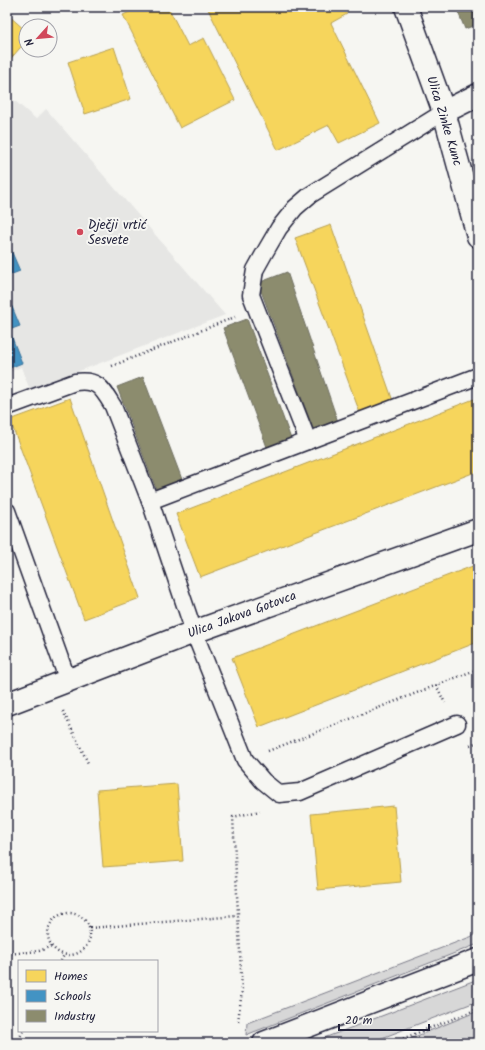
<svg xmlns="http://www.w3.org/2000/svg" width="485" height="1050" font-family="Kalam,sans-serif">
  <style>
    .built { fill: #e6e6e4 }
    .green { fill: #d7d7d7; stroke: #7c7c89 }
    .homes { fill: #f6d55c; stroke: #b69f52 }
    .schools { fill: #4393c3; stroke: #39719a }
    .industry { fill: #8c8c6e; stroke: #6c6c5f }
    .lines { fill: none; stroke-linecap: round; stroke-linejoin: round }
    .lane-casing { stroke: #22223b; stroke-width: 19 }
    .street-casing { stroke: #22223b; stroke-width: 25 }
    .secondary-casing { stroke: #22223b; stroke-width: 25 }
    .path { stroke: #22223b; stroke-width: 2.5; stroke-dasharray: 1 3; stroke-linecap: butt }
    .lane { stroke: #f6f6f2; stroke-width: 16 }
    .street { stroke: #f6f6f2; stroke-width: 22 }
    .secondary { stroke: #f6f6f2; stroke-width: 22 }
    .poi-dot { fill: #d1495b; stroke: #f6f6f2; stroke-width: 1.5 }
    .labels { text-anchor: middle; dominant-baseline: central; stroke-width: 4; stroke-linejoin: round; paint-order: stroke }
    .street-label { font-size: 13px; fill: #22223b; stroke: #f6f6f2 }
    .poi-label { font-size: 13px; fill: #22223b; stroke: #f6f6f2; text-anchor: start }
  </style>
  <rect width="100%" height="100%" fill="#f6f6f2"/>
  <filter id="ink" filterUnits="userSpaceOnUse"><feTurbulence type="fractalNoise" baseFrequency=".025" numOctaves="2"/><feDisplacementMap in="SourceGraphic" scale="8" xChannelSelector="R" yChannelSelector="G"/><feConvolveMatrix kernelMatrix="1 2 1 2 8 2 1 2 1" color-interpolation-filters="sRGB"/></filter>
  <g filter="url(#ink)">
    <path class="built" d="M15,101L36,119L46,109L225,315L30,390L21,367L7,373V104Z"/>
    <g class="green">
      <path d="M478,934V944L246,1035L247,1023Z"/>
      <path d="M478,979V1001L369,1043H311Z"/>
      <path d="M478,1011V1043H400Z"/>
    </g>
    <g class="homes">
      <path d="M140,7H168L188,46L204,38L235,100L180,128L123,15Z"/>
      <path d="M207,7H343L347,14L331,23L380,123L339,143L329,125L278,150Z"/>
      <path d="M7,14L26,31V41L7,63Z"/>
      <path d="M114,47L131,99L85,114L68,62Z"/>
      <path d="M331,225L393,401L360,413L295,238Z"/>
      <path d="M70,398L140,598L84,619L10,420Z"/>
      <path d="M474,399L478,409V471L200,577L176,514Z"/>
      <path d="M478,564V642L259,727L232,658Z"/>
      <path d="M177,784L183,861L103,867L97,790Z"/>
      <path d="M394,806L401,882L318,890L311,814Z"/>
    </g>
    <g class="schools">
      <path d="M7,241L20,271L7,276Z"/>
      <path d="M7,295L20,326L9,330L22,363L7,369Z"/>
    </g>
    <g class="industry">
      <path d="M456,7H478V24L465,29Z"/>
      <path d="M287,272L338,422L314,431L258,283Z"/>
      <path d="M247,319L291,439L267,447L223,328Z"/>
      <path d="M143,377L183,482L157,491L117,387Z"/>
    </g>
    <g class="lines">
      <g class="lane-casing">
        <g id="lane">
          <path d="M7,407L75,382C98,379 102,388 113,406L150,501L194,632L245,760L263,781L279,794L300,792L457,724"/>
          <path d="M308,441L251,295L255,270L265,252L279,228L295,208L310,195L444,112"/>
          <path d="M150,501L478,376"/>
          <path d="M7,511L68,681"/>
        </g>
      </g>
      <g class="street-casing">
        <g id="street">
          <path d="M406,7L444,112L478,236"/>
          <path d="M444,112L478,95"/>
          <path d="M7,704L194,632L478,530"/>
        </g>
      </g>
      <g class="secondary-casing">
        <path id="secondary" d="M264,1043L478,960"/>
      </g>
      <g class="path">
        <path d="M112,366L235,317"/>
        <path d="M436,685L445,703"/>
        <path d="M63,711L88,763"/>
        <path d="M470,745L478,742"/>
        <path d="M268,751L478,669"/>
        <circle cx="69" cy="934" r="21"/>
        <path d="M90,928L237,916"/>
        <path d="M7,954L39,951L52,946"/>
        <path d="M61,961L64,955"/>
        <path d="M238,1021L242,991L233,817L260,811"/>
        <path d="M7,1038L9,1043"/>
        <path d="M17,1043L23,1031"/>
        <path d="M392,1043L478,1009"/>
      </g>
      <use href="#lane" class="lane"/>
      <use href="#street" class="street"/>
      <use href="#secondary" class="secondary"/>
    </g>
  </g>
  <circle class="poi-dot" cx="80" cy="232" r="4"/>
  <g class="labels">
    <g class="street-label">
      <text transform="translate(444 121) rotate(73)">Ulica Zinke Kunc</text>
      <text transform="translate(242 615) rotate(-20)">Ulica Jakova Gotovca</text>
    </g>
    <g class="poi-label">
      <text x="88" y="225">Dječji vrtić<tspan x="88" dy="15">Sesvete</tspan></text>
    </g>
  </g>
  <rect width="485" height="1050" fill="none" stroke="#f6f6f2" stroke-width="24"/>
  <rect x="12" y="12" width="461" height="1026" fill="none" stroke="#22223b" stroke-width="1.5" filter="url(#ink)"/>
  <rect x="18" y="960" width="140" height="72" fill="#f6f6f2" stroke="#a1a1a9"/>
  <rect x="26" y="970" width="20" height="12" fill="#f6d55c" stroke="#a1a1a9"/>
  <text x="54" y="980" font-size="12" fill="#22223b">Homes</text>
  <rect x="26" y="990" width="20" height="12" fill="#4393c3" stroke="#a1a1a9"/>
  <text x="54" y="1000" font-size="12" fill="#22223b">Schools</text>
  <rect x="26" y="1010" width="20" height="12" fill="#8c8c6e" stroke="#a1a1a9"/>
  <text x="54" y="1020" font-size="12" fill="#22223b">Industry</text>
  <g transform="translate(38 38) rotate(243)"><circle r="19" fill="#f6f6f2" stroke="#a1a1a9"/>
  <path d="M0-3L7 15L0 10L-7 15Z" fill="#d1495b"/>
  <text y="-6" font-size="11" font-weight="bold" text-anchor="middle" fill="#22223b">N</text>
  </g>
  <path d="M339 1024v6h90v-6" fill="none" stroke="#22223b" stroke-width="2"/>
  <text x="345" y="1024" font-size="12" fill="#22223b" stroke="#f6f6f2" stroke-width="3" paint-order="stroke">20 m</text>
</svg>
